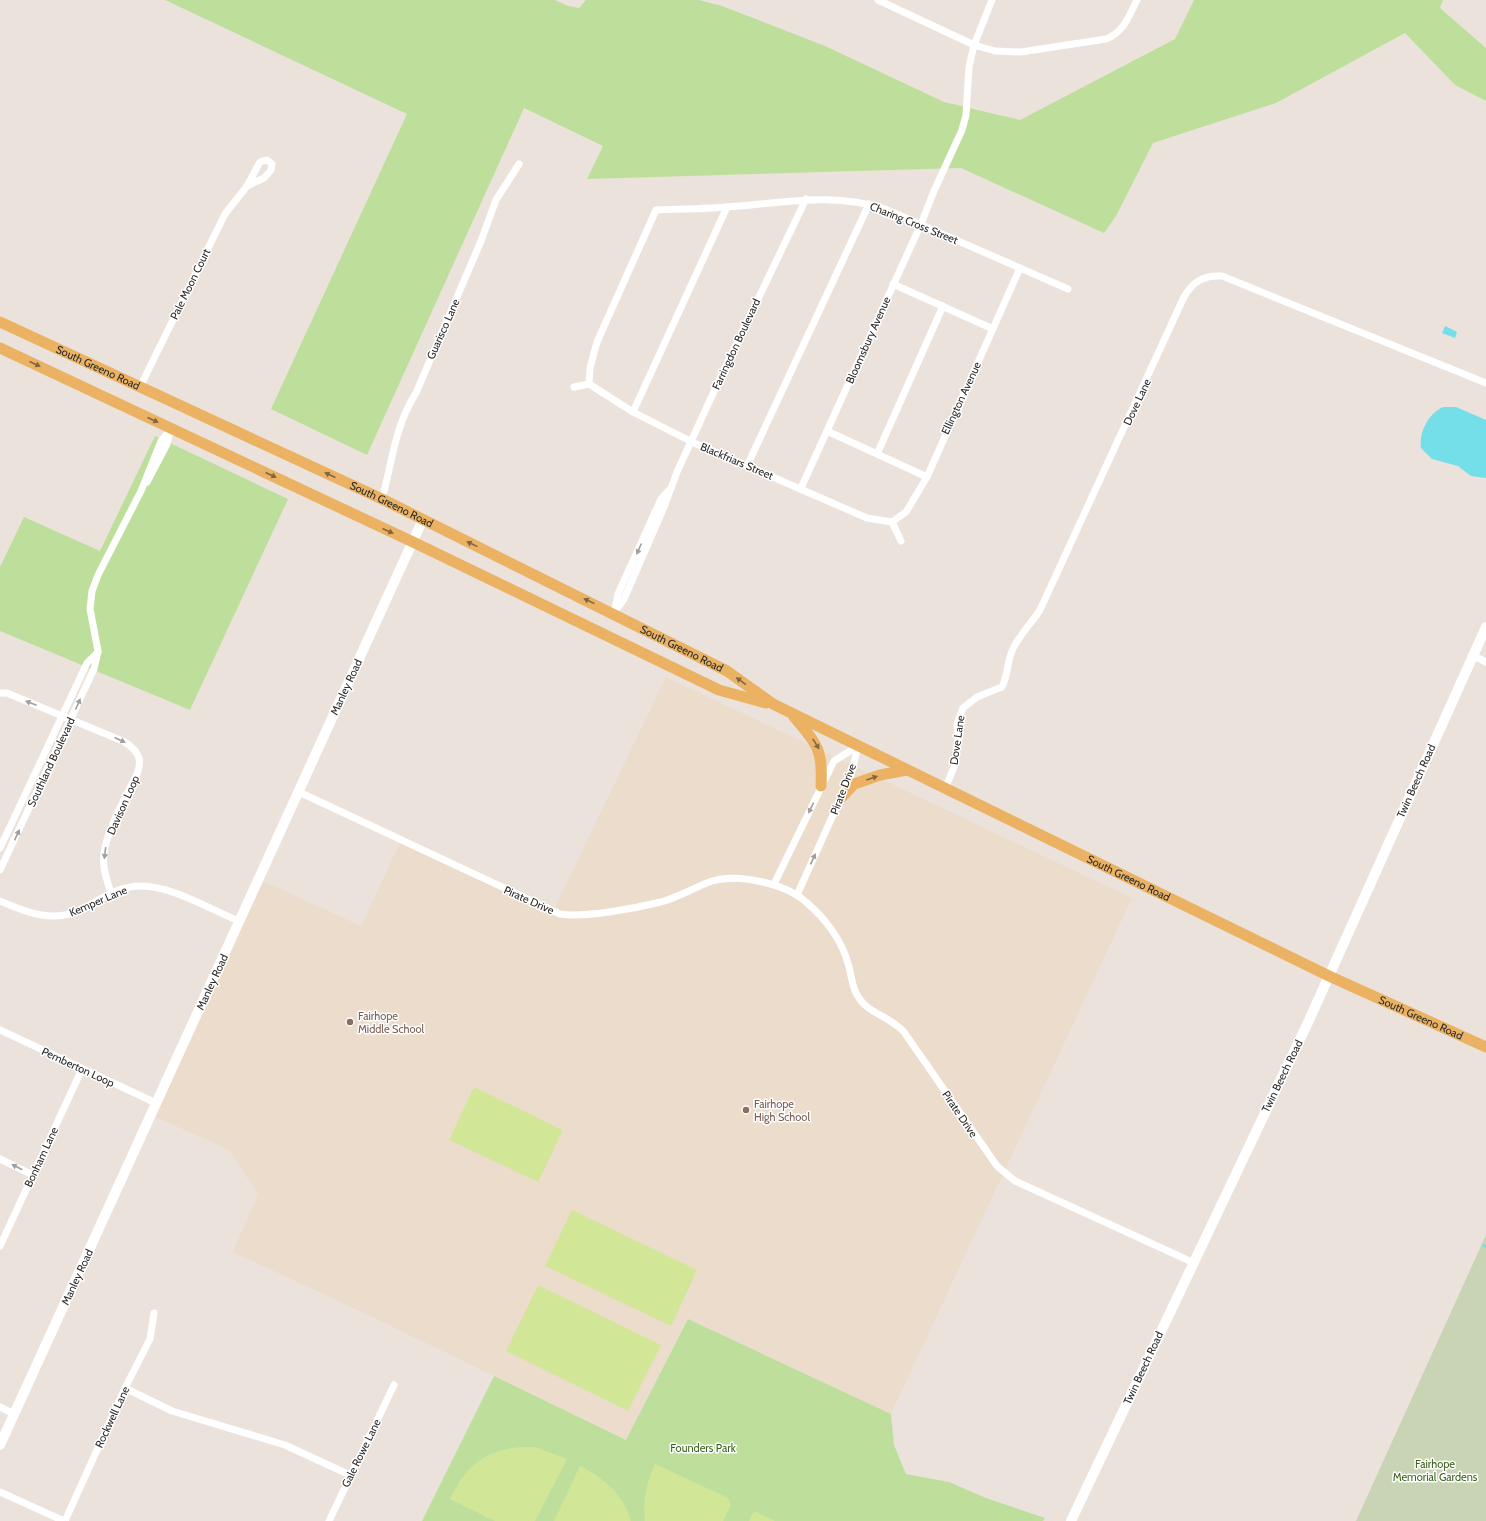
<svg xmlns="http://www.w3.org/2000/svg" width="1486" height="1521" font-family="Cabin,sans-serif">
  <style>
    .education { fill: #ecdccc }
    .green { fill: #bedf9b }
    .cemetery { fill: #c9d4b4 }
    .pitch { fill: #d2e697 }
    .water { fill: #74dee9 }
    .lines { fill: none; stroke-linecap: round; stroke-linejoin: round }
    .stream { stroke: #74dee9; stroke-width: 2.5 }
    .street { stroke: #fff; stroke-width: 7 }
    .secondary { stroke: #fff; stroke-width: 10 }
    .primary { stroke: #eab262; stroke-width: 11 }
    .oneway { fill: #806743 }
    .oneway2 { fill: #9f9f9f }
    .education-dot { fill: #8d6e63; stroke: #fff; stroke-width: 1.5 }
    .labels { text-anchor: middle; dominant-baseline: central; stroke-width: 3; stroke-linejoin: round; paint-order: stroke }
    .street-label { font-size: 11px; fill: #2a2a2a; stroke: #fff }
    .education-label { font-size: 11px; fill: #785e54; stroke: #fff; text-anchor: start }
    .park-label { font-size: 11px; fill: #38631d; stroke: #fff }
  </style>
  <rect width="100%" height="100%" fill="#ebe2dc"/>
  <path class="education" d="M666,677L1132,898L891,1414L688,1319L626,1440L366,1314L233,1252L258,1194L229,1150L154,1116L263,881L361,926L403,836L555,907Z"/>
  <g class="green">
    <path d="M165,0H555L568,6L579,8L586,0H699L722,6L825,46L944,102L1020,120L1175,39L1194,0H1443L1440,8L1486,48V101L1455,85L1405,33L1276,103L1153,143L1116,216L1104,233L961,168L587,179L603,146L524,108L367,455L271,409L407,114Z"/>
    <path d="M155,436L288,499L190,710L0,631V567L24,517L100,551Z"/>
    <path d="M688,1319L891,1414L894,1445L906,1474L949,1482L986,1498L1045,1518L1043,1521H422L494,1376L626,1440Z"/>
  </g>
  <path class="cemetery" d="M1486,1235V1521H1356Z"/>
  <g class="pitch">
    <path d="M474,1087L563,1130L538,1182L449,1140Z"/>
    <path d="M572,1210L697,1270L671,1326L545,1266Z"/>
    <path d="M538,1285L661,1345L628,1411L506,1351Z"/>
    <path d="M521,1447H535L567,1459L535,1521H495L450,1499C465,1467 484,1450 521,1447Z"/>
    <path d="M655,1464L728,1498L731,1505L723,1521H645C643,1500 646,1483 655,1464Z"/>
    <path d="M580,1466C604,1478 623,1494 631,1521H554Z"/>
    <path d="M754,1511L775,1521H749Z"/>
  </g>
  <g class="water">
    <path d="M1445,326L1457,332L1455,338L1442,333Z"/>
    <path d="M1443,407H1456L1486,420V478L1471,476L1458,466L1432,459L1421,448C1419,432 1428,414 1443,407Z"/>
  </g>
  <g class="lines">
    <path class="stream" d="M1483,1245L1486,1247"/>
    <g class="street">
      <path d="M992,0L974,45L995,51L1021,52L1106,39C1124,32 1129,16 1137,0"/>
      <path d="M267,160L272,164L271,170L264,178L247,186L260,162Z"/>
      <path d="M893,284L993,329"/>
      <path d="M589,384L590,368L597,342L656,210C683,209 710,209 738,206C788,202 836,193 885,209L1068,289"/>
      <path d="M589,384L633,412L692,442L867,518L892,522"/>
      <path d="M140,387L225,214L247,186"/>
      <path d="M574,387L589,384"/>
      <path d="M633,412L727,207"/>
      <path d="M827,431L927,477"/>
      <path d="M877,454L943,306"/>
      <path d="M747,466L869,204"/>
      <path d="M147,482L167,444L170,432"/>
      <path d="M801,488L921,224L934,191L962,130L966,115L969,67L974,45L878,0"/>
      <path d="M382,499C392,463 395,425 416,393L481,241L496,200L519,164"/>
      <path d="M892,522L906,512L927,477L1020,268"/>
      <path d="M892,522L901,541"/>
      <path d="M615,609L618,594L661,499L668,491"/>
      <path d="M614,613L624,599L664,507L677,472L722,374L806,199"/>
      <path d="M1472,655L1486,662"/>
      <path d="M0,693H7L125,742C138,751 143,759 137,774C127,795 106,831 104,854C102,868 107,880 111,893"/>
      <path d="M945,789L954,767L958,741L957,724L963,708L977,697L1002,687C1008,675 1007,663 1012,651C1018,636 1031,624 1040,610L1183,299C1192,282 1203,275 1222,276L1486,383"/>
      <path d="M299,792L560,914C585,918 636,908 661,902C679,897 695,887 712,881C739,873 786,884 806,902C826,919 843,942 849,967C852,978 852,989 859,998C868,1013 891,1017 904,1032L997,1166L1015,1181L1192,1262"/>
      <path d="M0,848L87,663L98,652"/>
      <path d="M0,870L94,669L98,651L90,609L92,591L98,575L141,491L161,441L172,428"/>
      <path d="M774,884L834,761L858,746"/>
      <path d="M797,895L851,775L858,746"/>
      <path d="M0,901C27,913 56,924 84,908C101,899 119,886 140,886C173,886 209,909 239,921"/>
      <path d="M0,1030L156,1103"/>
      <path d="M0,1159L33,1175"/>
      <path d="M0,1246L82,1069"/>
      <path d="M125,1388L172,1411L285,1445L350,1475"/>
      <path d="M0,1407L14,1414"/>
      <path d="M0,1492L64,1521"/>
      <path d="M65,1521L125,1388L150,1339L154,1313"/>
      <path d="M329,1521L394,1385"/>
    </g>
    <g class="secondary">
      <path d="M0,1445L423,519"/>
      <path d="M1071,1521L1311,1016L1486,627"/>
    </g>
    <g class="primary">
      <path id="s1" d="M0,322L382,499L727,671L773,704L1329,976L1486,1047"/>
      <path d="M0,348L413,542L719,690L766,703"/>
      <path d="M794,717C817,744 823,749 821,786"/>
      <path d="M842,797L854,784L880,775L907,770"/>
    </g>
  </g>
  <defs><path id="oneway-solid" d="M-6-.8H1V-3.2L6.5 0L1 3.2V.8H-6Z"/></defs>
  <g class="oneway">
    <use href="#oneway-solid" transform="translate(35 364) rotate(25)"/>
    <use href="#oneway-solid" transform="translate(153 420) rotate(25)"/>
    <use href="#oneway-solid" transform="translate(271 475) rotate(25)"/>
    <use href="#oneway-solid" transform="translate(330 475) rotate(-155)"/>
    <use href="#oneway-solid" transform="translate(388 531) rotate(25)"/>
    <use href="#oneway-solid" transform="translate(472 544) rotate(-154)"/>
    <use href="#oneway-solid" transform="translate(589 601) rotate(-154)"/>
    <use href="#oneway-solid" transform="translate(741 681) rotate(-144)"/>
    <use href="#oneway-solid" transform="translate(816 744) rotate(58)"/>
    <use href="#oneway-solid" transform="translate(872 778) rotate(-19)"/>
  </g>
  <g class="oneway2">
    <use href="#oneway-solid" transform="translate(639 549) rotate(114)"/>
    <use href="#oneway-solid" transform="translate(31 703) rotate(-159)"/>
    <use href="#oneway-solid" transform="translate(78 704) rotate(-66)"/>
    <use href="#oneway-solid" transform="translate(120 740) rotate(24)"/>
    <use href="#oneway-solid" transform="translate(811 808) rotate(116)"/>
    <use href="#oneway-solid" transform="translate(17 835) rotate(-65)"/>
    <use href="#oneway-solid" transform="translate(105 853) rotate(97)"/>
    <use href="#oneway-solid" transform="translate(813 859) rotate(-65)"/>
    <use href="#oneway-solid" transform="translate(17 1167) rotate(-153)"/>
  </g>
  <g class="education-dot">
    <circle cx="350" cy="1022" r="4"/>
    <circle cx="746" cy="1110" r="4"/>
  </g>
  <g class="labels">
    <g class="street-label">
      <text transform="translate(914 223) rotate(22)">Charing Cross Street</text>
      <text transform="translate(190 284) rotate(-64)">Pale Moon Court</text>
      <text transform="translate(443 329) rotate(-66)">Guarisco Lane</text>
      <text transform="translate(868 340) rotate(-66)">Bloomsbury Avenue</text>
      <text transform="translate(736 344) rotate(-65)">Farringdon Boulevard</text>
      <text stroke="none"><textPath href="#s1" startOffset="108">South Greeno Road</textPath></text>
      <text transform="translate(961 398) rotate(-65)">Ellington Avenue</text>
      <text transform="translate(1137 402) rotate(-65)">Dove Lane</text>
      <text transform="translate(737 461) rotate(23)">Blackfriars Street</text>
      <text stroke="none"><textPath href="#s1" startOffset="432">South Greeno Road</textPath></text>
      <text stroke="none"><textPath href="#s1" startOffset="756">South Greeno Road</textPath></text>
      <text transform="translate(346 687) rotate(-65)">Manley Road</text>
      <text transform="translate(957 740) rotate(-82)">Dove Lane</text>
      <text transform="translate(51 762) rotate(-65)">Southland Boulevard</text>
      <text transform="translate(1416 781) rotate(-66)">Twin Beech Road</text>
      <text transform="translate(843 789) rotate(-69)">Pirate Drive</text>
      <text transform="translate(123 805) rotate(-66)">Davison Loop</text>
      <text stroke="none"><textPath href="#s1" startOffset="1259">South Greeno Road</textPath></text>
      <text transform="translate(529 900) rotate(24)">Pirate Drive</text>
      <text transform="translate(98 901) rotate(-23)">Kemper Lane</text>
      <text transform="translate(212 982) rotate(-65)">Manley Road</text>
      <text stroke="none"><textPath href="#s1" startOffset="1583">South Greeno Road</textPath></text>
      <text transform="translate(78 1067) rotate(25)">Pemberton Loop</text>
      <text transform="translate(1282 1076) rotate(-64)">Twin Beech Road</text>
      <text transform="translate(960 1114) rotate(56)">Pirate Drive</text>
      <text transform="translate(41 1157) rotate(-65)">Bonham Lane</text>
      <text transform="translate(77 1277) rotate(-65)">Manley Road</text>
      <text transform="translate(1143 1368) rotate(-65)">Twin Beech Road</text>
      <text transform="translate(112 1417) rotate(-65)">Rockwell Lane</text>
      <text transform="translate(361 1453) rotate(-64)">Gale Rowe Lane</text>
    </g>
    <g class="education-label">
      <text x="358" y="1016">Fairhope<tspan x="358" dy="13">Middle School</tspan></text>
      <text x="754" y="1104">Fairhope<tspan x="754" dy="13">High School</tspan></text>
    </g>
    <g class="park-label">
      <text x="703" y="1448">Founders Park</text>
      <text x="1435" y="1464">Fairhope<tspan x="1435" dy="13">Memorial Gardens</tspan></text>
    </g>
  </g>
</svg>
